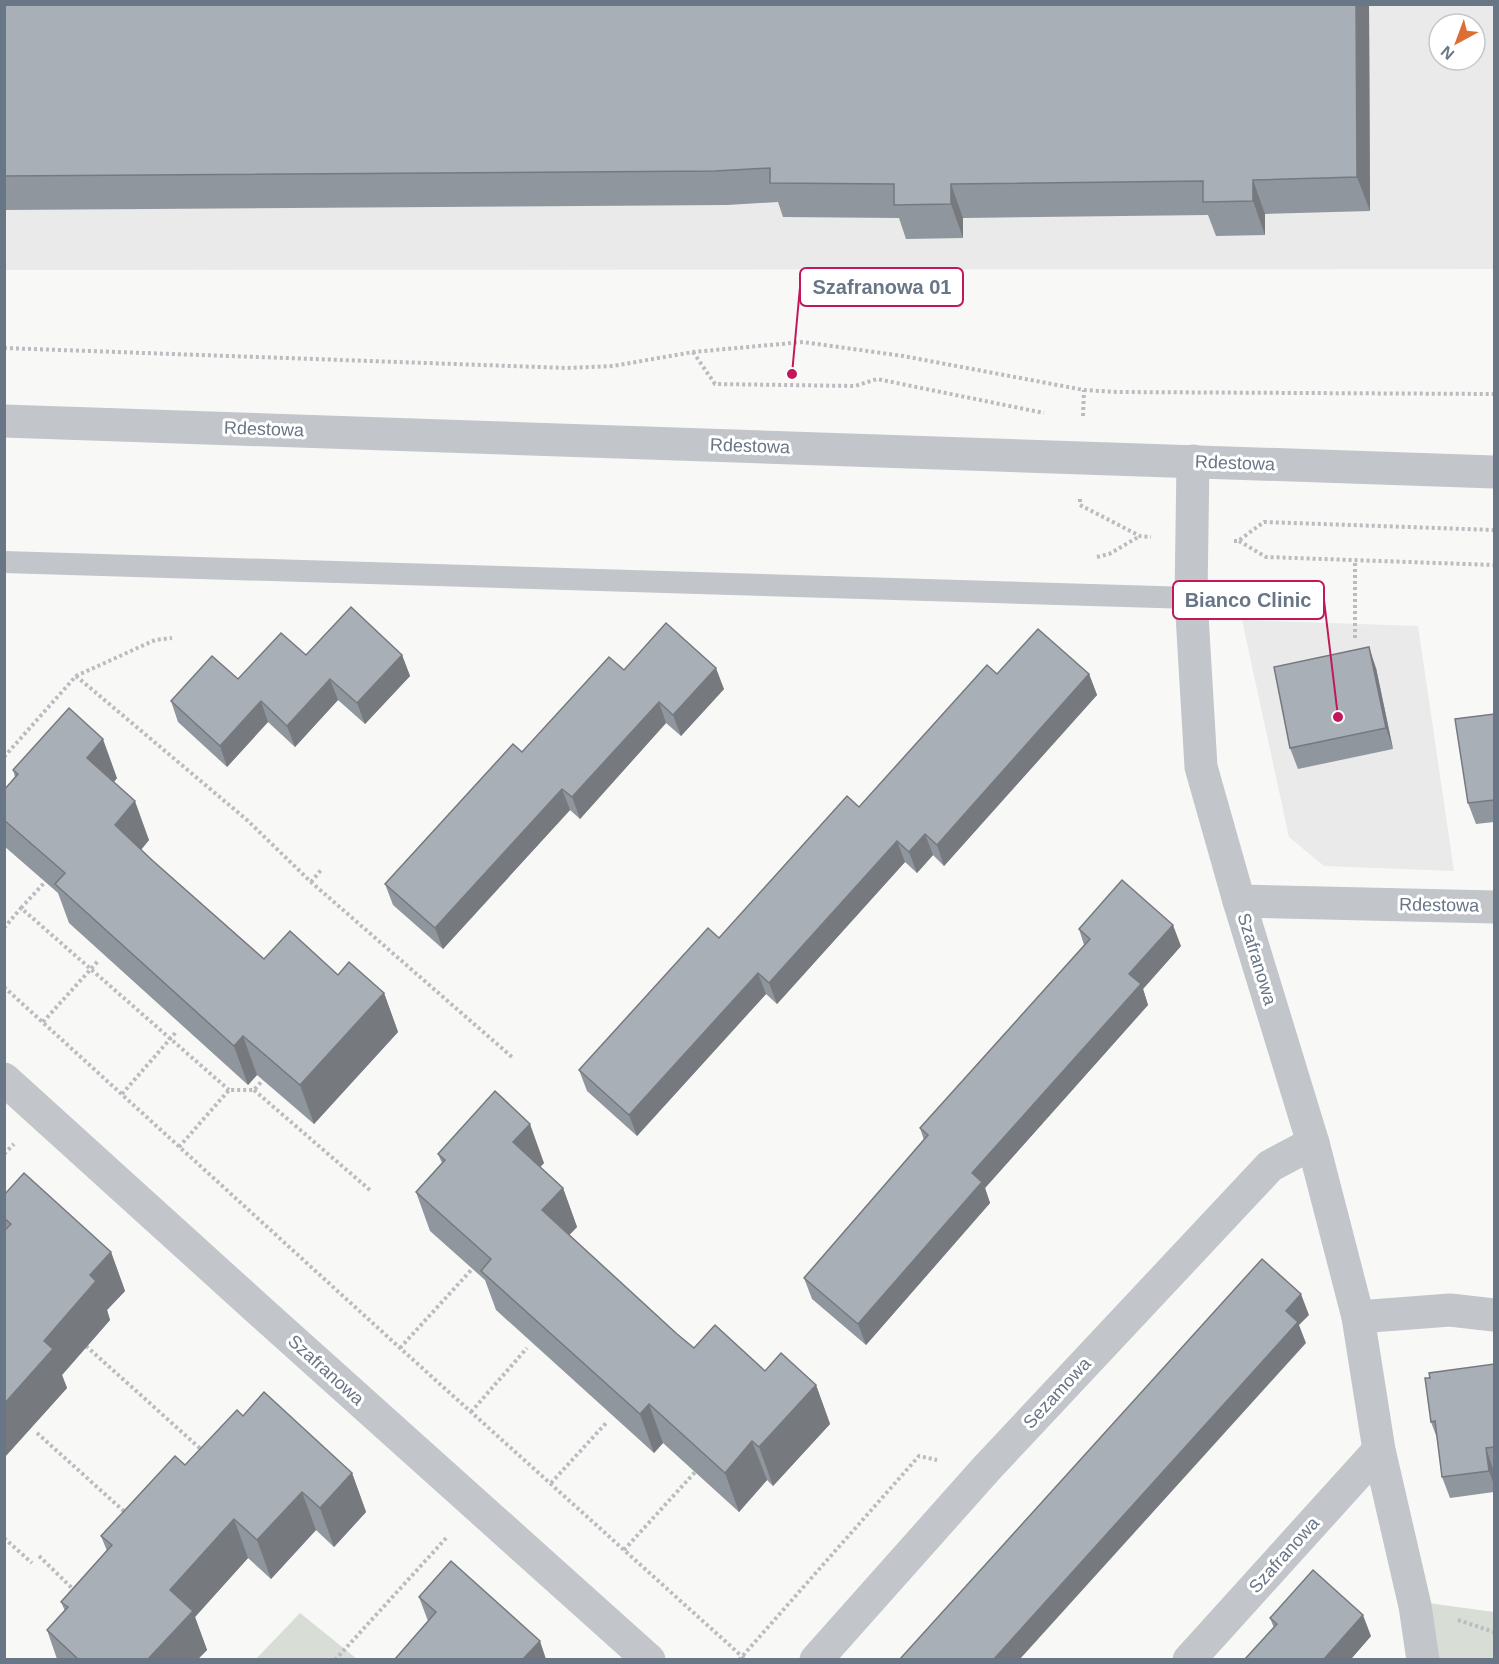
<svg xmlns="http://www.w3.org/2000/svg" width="1499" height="1664" font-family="Arial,sans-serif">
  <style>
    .built { fill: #e9eae9; fill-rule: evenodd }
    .green { fill: #d8ddd6 }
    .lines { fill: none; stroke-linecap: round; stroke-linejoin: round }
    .path { stroke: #babcc0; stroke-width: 4; stroke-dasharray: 3 3; stroke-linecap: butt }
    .service { stroke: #c2c5c9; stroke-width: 22 }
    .minor { stroke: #c2c5c9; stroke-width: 33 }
    .tertiary { stroke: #c2c5c9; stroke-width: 33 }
    .wall { fill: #90969d }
    .shaded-wall { fill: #767a7f }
    .building { fill: #a8afb6; stroke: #767a7f; stroke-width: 1.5 }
    .labels { text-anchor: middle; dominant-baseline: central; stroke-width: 6; stroke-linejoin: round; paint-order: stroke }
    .street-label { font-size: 18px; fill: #697686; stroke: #fff }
    .leader { fill: none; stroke: #c2185b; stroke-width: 2 }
    .callout-dot { fill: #c2185b; stroke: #fff; stroke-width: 2 }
    .callout { fill: #fff; stroke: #c2185b; stroke-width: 2 }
    .callout-label { font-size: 20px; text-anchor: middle; font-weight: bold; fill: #697686 }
  </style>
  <rect width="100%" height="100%" fill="#f8f9f6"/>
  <g class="built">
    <path d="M4,5H1494V269L5,270ZM1439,24H1475V60H1439Z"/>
    <path d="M1242,620L1418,626L1454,871L1324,866L1289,837Z"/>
  </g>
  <g class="green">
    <path d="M1428,1603L1494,1612V1659H1436Z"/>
    <path d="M300,1613L357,1659H256Z"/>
  </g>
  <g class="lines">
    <g class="path">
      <path d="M4,348L567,368L613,366L693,352L803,342L903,356L1084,390L1116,392L1494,394"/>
      <path d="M693,352L715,384L855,386L877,379L1044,413"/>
      <path d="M1083,416L1084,390"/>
      <path d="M1080,499V505L1140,536L1151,537"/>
      <path d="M1234,541H1238L1264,522L1494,530"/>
      <path d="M1239,541L1266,557L1494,565"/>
      <path d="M1097,557L1109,554L1140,536"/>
      <path d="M1355,638V561"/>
      <path d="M76,676L247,820L311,882L512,1057"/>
      <path d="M4,757L76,676L155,640L172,638"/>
      <path d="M311,882L321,870"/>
      <path d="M21,908L45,882"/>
      <path d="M4,928L21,908L229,1090"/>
      <path d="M4,987L400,1348L746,1660"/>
      <path d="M43,1022L99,960"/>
      <path d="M254,1090L371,1191"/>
      <path d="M122,1094L177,1031"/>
      <path d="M179,1147L229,1090H254L263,1080"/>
      <path d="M4,1154L14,1144"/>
      <path d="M86,1346L203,1451"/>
      <path d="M400,1348L473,1268"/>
      <path d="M471,1412L527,1348"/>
      <path d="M37,1433L126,1513"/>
      <path d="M551,1483L607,1422"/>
      <path d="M4,1538L32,1563"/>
      <path d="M624,1550L696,1471"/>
      <path d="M39,1556L75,1591"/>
      <path d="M1458,1620L1494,1632"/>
      <path d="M335,1660L448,1536"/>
      <path d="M739,1660L919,1456L937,1460"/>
    </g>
    <path class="service" d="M4,562L1191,598"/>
    <g class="minor">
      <path d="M1193,461L1191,598L1201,767L1239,901L1313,1143L1358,1317L1379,1450L1415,1606L1423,1660"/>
      <path d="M1239,901L1494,907"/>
      <path d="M4,1079L260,1311L649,1660"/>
      <path d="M1358,1317L1450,1310L1494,1315"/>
      <path d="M816,1660L986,1469L1270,1166L1313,1143"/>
      <path d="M1189,1660L1379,1450"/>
    </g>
    <path class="tertiary" d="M4,421L1494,472"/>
  </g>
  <g class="wall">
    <path d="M4,4H1369L1370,211L1265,214V235L1216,236L1208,215L963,218V238L906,239L899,218L783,217L778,202L727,205L4,210Z"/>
    <path d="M306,655H402L410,676L365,724L338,700L295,747L268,722L227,767L178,722L171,701L238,679Z"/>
    <path d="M1376,668L1393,749L1298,769L1290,748Z"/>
    <path d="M624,670L724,689L681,736L666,723L580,819L570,810L443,949L393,905L385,884Z"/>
    <path d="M997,674H1089L1097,695L944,866L933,855L917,873L905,862L777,1004L766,994L637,1136L587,1091L579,1070L859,807Z"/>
    <path d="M1494,714V822L1476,824L1468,803Z"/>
    <path d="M13,770L117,778L114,782L149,840L141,850L264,959L338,975L384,993L398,1032L314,1124L257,1075L248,1085L69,923L58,893L4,846V790L15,777Z"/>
    <path d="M1079,929L1181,946L1143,989L1148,1005L985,1188L990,1203L866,1345L812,1299L804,1278L924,1140L920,1128L1084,945Z"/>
    <path d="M438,1154L544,1163L540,1167L563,1188L577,1227L569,1235L677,1334L694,1348L765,1371L816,1385L830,1424L773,1486L767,1480L739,1512L663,1443L654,1453L496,1310L485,1280L430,1231L416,1192L442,1163Z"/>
    <path d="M4,1195L111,1252L125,1291L107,1310L110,1320L62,1375L67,1388L4,1458Z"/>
    <path d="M1494,1364V1469H1493L1494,1477V1492L1450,1498L1442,1477L1437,1438L1431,1422Z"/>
    <path d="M243,1416L352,1473L366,1512L334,1547L316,1530L271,1579L248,1558L195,1617L207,1650L198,1659H57L47,1630L65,1611L61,1602L107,1551L101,1536Z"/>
    <path d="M419,1597L546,1659L428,1621Z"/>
    <path d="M1270,1618L1371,1636L1351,1659H1245L1274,1628Z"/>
  </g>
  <g class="shaded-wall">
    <path d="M1356,4H1369L1370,211L1357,177Z"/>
    <path d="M1253,180L1265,214V235L1253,201Z"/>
    <path d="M951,184L963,218V238L951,204Z"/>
    <path d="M1369,647L1376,668L1393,749L1386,728Z"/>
    <path d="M402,655L410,676L365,724L357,703Z"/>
    <path d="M716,668L724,689L681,736L673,715Z"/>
    <path d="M1089,674L1097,695L944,866L937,845Z"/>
    <path d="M330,679L338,700L295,747L287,726Z"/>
    <path d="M261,701L268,722L227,767L220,746Z"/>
    <path d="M659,702L666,723L580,819L572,797Z"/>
    <path d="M103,739L117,778L101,797L87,758Z"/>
    <path d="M562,789L570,810L443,949L435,928Z"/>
    <path d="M135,801L149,840L129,864L115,825Z"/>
    <path d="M925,834L933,855L917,873L909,852Z"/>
    <path d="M897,841L905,862L777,1004L769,983Z"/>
    <path d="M1173,925L1181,946L1143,989L1148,1005L985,1188L990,1203L866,1345L858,1324L972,1173L1129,974Z"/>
    <path d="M758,973L766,994L637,1136L629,1115Z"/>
    <path d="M384,993L398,1032L314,1124L300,1085Z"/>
    <path d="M243,1036L257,1075L248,1085L234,1046Z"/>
    <path d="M530,1124L544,1163L527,1181L513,1142Z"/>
    <path d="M563,1188L577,1227L556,1249L542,1210Z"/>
    <path d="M111,1252L125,1291L107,1310L110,1320L62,1375L67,1388L4,1458V1404L44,1341L90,1275Z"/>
    <path d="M1301,1294L1309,1315L1299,1325L1306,1343L1020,1659H994L1286,1311Z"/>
    <path d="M816,1385L830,1424L773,1486L759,1447Z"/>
    <path d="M649,1404L663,1443L654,1453L640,1414Z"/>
    <path d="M752,1441L767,1480L739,1512L725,1473Z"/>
    <path d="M1486,1448L1493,1469L1494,1485L1489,1471Z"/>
    <path d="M352,1473L366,1512L334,1547L320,1508Z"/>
    <path d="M302,1492L316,1530L271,1579L257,1540Z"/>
    <path d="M234,1519L248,1558L195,1617L207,1650L198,1659H150L170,1590Z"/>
    <path d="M1363,1615L1371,1636L1351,1659H1324Z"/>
    <path d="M540,1641L546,1659H523Z"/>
  </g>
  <g class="building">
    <path d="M4,4H1356L1357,177L1253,180V201L1203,202V181L951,184V204L894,205V184L770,183V168L715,171L4,176Z"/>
    <path d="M351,607L402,655L357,703L330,679L287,726L261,701L220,746L171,701L212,656L238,679L281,633L306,655Z"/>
    <path d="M666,623L716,668L673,715L659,702L572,797L562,789L435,928L385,884L513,744L522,752L609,657L624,670Z"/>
    <path d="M1038,629L1089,674L937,845L925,834L909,852L897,841L769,983L758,973L629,1115L579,1070L708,928L719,938L847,796L859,807L987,665L997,674Z"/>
    <path d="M1369,647L1386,728L1290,748L1274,667Z"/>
    <path d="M69,708L103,739L87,758L135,801L115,825L153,861L264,959L290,931L338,975L349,962L384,993L300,1085L243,1036L234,1046L55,884L65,873L4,820V790L18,774L13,770Z"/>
    <path d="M1494,714V800L1468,803L1455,719Z"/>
    <path d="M1122,880L1173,925L1129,974L1141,984L972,1173L982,1182L858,1324L804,1278L928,1135L920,1128L1090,939L1079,929Z"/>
    <path d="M495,1091L530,1124L513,1142L563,1188L542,1210L677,1334L694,1348L715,1325L765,1371L781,1353L816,1385L759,1447L752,1441L725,1473L649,1404L640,1414L481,1271L491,1259L416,1192L445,1160L438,1154Z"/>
    <path d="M24,1173L111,1252L90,1275L96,1281L44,1341L53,1349L4,1404V1231L11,1224L4,1218V1195Z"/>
    <path d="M1262,1259L1301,1294L1286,1311L1298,1322L994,1659H900Z"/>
    <path d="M1494,1364V1447L1486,1448L1489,1471L1442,1477L1435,1421L1431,1422L1425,1378H1430L1429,1373Z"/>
    <path d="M264,1392L352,1473L320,1508L302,1492L257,1540L234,1519L170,1590L193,1611L149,1658L151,1659H78L47,1630L68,1607L61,1602L112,1545L101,1536L175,1456L185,1465L237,1410L243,1416Z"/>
    <path d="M451,1561L540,1641L523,1659H395L436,1612L419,1597Z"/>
    <path d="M1313,1570L1363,1615L1324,1659H1245L1277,1624L1270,1618Z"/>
  </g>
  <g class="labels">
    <g class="street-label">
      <text transform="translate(264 429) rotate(2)">Rdestowa</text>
      <text transform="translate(750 446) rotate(2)">Rdestowa</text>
      <text transform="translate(1235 463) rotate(2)">Rdestowa</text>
      <text transform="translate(1439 905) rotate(1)">Rdestowa</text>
      <text transform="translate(1257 959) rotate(73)">Szafranowa</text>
      <text transform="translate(326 1370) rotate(42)">Szafranowa</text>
      <text transform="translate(1057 1393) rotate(-47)">Sezamowa</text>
      <text transform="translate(1284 1555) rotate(-48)">Szafranowa</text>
    </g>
  </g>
  <path class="leader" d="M792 374L800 287M1338 717L1324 600"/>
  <g class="callout-dot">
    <circle cx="792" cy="374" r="6"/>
    <circle cx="1338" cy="717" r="6"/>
  </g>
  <g class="callout">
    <rect x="800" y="268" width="163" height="38" rx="6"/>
    <rect x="1173" y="581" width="151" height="38" rx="6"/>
  </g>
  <g class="callout-label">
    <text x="882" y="294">Szafranowa 01</text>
    <text x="1248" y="607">Bianco Clinic</text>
  </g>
  <rect width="1499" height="1664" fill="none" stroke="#697686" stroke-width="12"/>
  <g transform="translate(1457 42) rotate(221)"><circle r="28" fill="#ffffff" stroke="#c3c8cf" stroke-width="1.5"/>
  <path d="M0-4.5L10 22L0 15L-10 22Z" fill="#dc6e33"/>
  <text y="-9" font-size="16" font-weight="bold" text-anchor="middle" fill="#697686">N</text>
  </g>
</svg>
